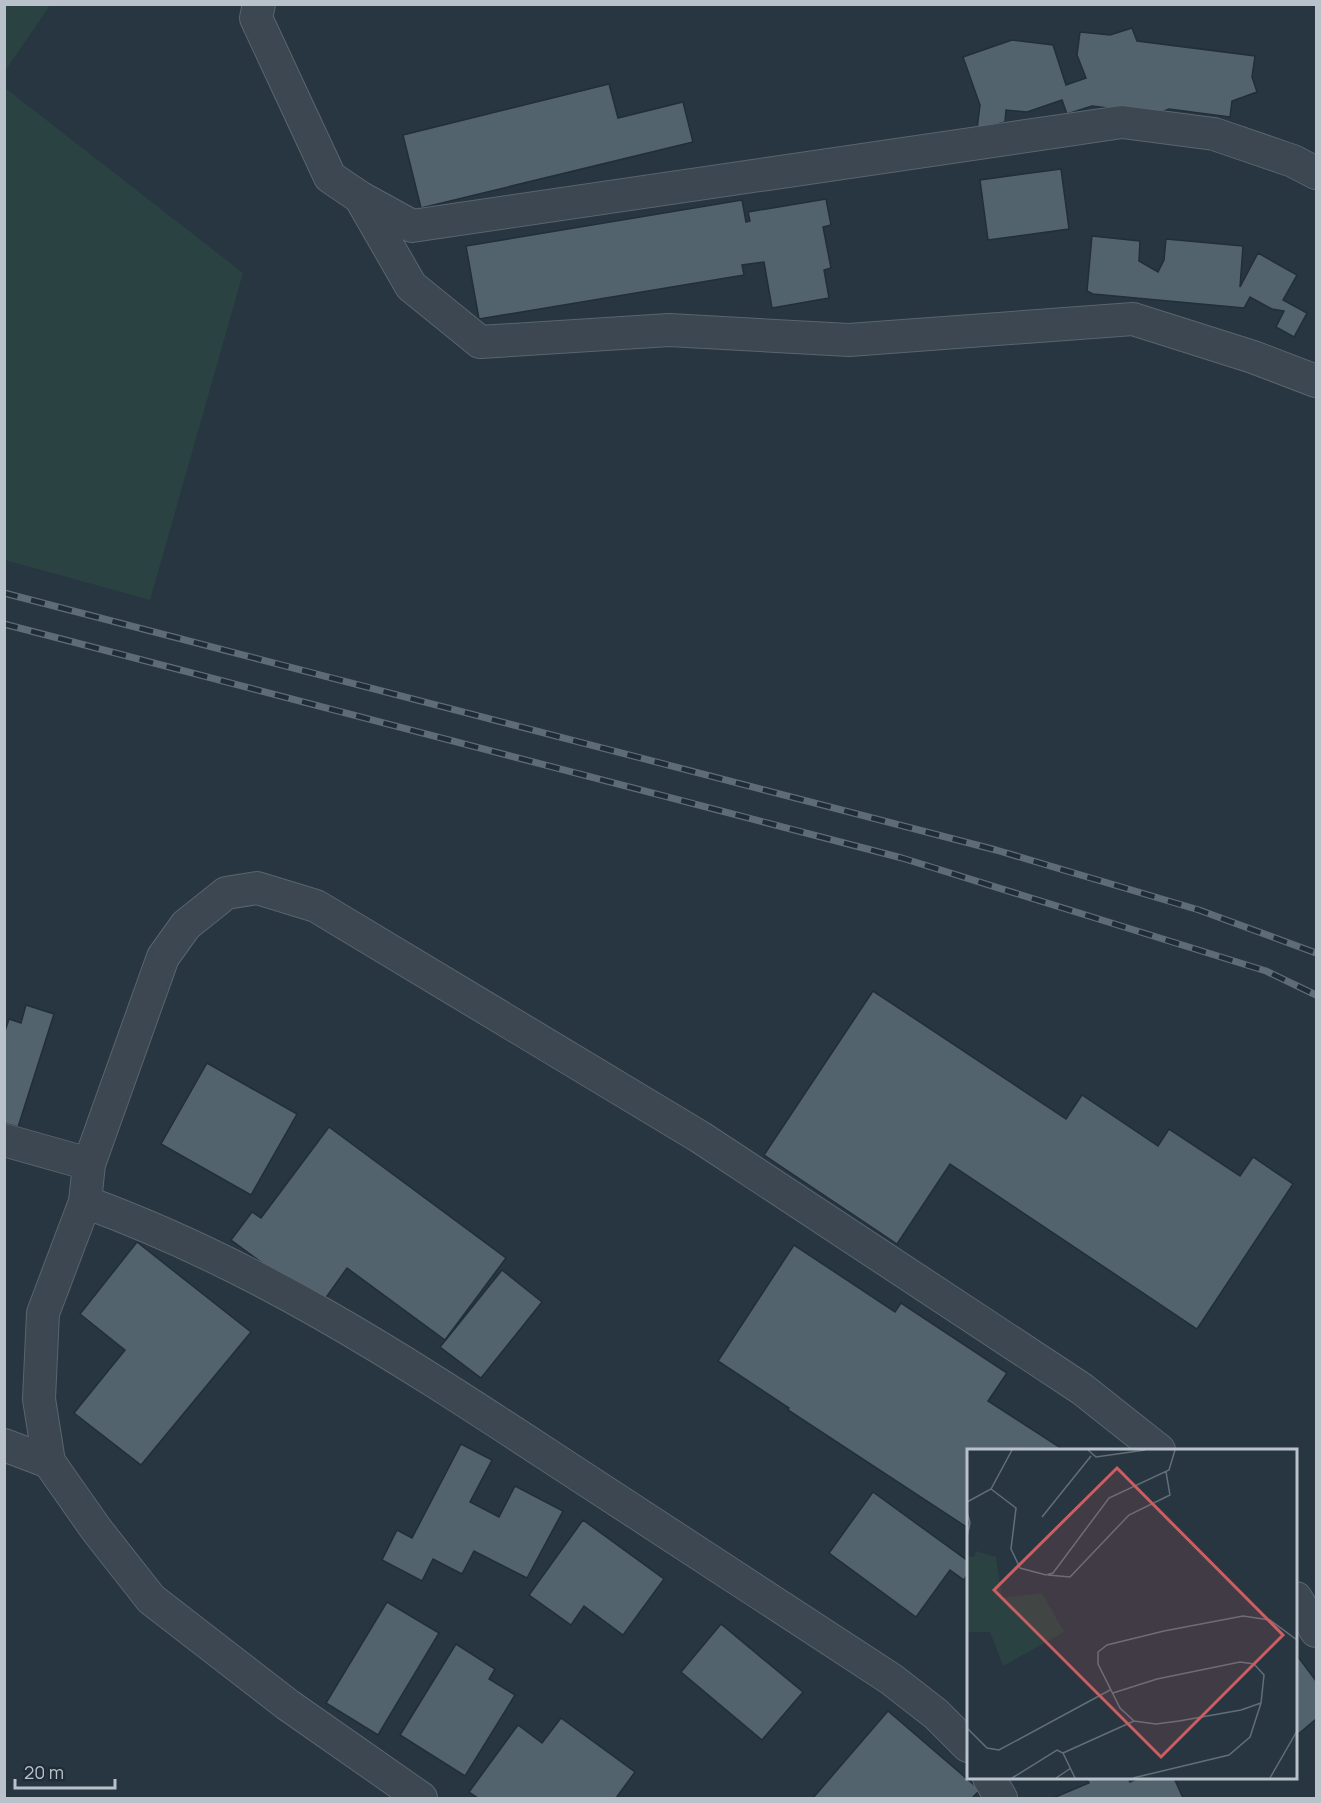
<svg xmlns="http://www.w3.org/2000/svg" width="1321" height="1803" font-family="Manrope,sans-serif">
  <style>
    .green { fill: #2a4241 }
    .building { fill: #53636e; stroke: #222e38; stroke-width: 1.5 }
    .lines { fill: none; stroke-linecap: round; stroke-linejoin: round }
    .minor-casing { stroke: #5a656e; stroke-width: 34 }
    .minor { stroke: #3c4751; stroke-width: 32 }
    .rail-casing { stroke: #5e6c78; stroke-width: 7 }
    .rail { stroke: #202c36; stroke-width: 4.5; stroke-dasharray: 14; stroke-linecap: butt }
    .inset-road { fill: none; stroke: #626e78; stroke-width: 1.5 }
    .view { fill: #cc5e61; fill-opacity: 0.15; stroke: #cc5e61; stroke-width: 3 }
    .inset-edge { fill: none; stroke: #b9c2cb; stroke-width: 3 }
  </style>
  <rect width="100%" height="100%" fill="#283641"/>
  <g class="green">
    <path d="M5,4L50,5L5,71L4,5Z"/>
    <path d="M5,88L243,273L150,600L5,560Z"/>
  </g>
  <g class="building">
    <path d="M1132,28L1137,41L1255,56L1252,77L1257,92L1232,101L1230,117L1169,109L1157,114L1092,106L1067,114L1062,100L1027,112L1006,110L1005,122L977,129L980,105L963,57L1012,40L1053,45L1066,85L1086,78L1077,55L1080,32L1110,35Z"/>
    <path d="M609,84L618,118L683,102L693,142L421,208L403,135Z"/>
    <path d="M1061,169L1069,229L988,240L980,180Z"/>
    <path d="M826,199L831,225L823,227L831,268L824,270L829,298L772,308L764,262L742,265L744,275L479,319L466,246L742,200L746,222L750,221L748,212Z"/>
    <path d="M1092,236L1140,241L1139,261L1158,272L1164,260L1166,239L1243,246L1240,287L1258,253L1297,275L1283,300L1307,313L1294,337L1276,327L1284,311L1272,309L1250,297L1244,308L1093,294L1087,291Z"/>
    <path d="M873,991L1066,1119L1082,1095L1158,1146L1169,1129L1240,1176L1253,1157L1293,1184L1197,1329L950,1164L897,1244L764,1155Z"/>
    <path d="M26,1005L54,1014L18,1127L4,1123V1034L9,1019L21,1023Z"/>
    <path d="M207,1063L297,1114L251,1195L161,1144Z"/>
    <path d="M329,1127L506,1258L445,1340L347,1268L320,1306L231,1240L252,1212L261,1218Z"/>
    <path d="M137,1242L251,1332L141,1465L74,1413L125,1350L80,1314Z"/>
    <path d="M794,1245L895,1312L901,1303L1007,1373L988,1401L1064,1450H968V1528L788,1410L789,1408L718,1361Z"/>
    <path d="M502,1270L542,1302L481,1378L440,1347Z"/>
    <path d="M461,1444L492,1460L470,1502L499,1517L515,1486L563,1511L527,1578L474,1551L462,1574L433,1559L422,1581L382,1560L397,1530L412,1538Z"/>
    <path d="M873,1492L968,1561V1574L964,1580L950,1570L916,1617L829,1553Z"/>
    <path d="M583,1520L664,1579L623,1635L584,1606L571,1625L529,1595Z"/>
    <path d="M387,1602L439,1633L378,1735L326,1703Z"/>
    <path d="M721,1624L803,1692L762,1740L681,1672Z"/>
    <path d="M456,1644L495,1669L489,1679L515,1695L465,1776L400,1735Z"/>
    <path d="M1296,1654L1316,1681V1719L1296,1736Z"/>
    <path d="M888,1711L980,1790L972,1798H813Z"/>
    <path d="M561,1718L635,1772L616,1798H478L469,1792L518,1725L542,1743Z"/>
    <path d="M1086,1778H1128L1130,1782L1139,1778H1174L1183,1798H1053L1089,1783Z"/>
  </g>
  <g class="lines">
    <g class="minor-casing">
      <g id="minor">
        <path d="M259,4L256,18L330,177L361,198L412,226L1122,122L1214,134L1293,161L1316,173"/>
        <path d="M361,199L411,286L480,342L669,330L849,340L1133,319L1253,357L1316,381"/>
        <path d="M4,1140L89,1164"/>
        <path d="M85,1202C255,1264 397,1356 548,1455C662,1530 777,1604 891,1679L936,1714L968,1746"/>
        <path d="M4,1445L49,1462"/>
        <path d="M1296,1598L1316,1631"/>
        <path d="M989,1778L1001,1798"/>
        <path d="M421,1798L288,1705L151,1599L96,1529L49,1462L39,1399L43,1313L85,1202L89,1164L163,957L186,925L226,893L257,888L316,906L700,1137L1082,1389L1159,1450"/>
      </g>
    </g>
    <use href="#minor" class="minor"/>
    <g class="rail-casing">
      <g id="rail">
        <path d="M4,593L996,850L1199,910L1316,953"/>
        <path d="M4,624L902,858L1266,971L1316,995"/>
      </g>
    </g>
    <use href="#rail" class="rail"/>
  </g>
  <g transform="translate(967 1449)">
    <rect width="330" height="330" fill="#283641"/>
    <path d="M9,102L29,108L35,149L75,144L97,183L36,217L23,183H0V107L7,108Z" fill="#2a4241"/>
    <path class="inset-road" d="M121,1L129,8L178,1M24,40L49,59L44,100L53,119L79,126L86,124L142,49L202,21L208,1M0,53L24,40L45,1M0,63L3,74L0,87M75,68L124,7M81,126L103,128L162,66L203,46L199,23M146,244L190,230L273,213L287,215L297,226L294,254L283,288L262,306L166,329M294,254L274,261L212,272L189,275L167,272L153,259L131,215V203L140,196L197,182L276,167L303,171L330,191M0,279L20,299L32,301L143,241M96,304L167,272M45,329L90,301L96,304L108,329M89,329L104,319M303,329L330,282"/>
    <path class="view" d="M150,19L316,186L194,308L27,141Z"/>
    <rect width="330" height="330" class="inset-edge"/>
  </g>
  <rect width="1321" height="1803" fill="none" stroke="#b9c2cb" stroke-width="12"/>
  <path d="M15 1779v9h100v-9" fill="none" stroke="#b9c2cb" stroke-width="3"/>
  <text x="24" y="1779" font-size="18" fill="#b9c2cb" stroke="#202c36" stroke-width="4.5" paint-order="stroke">20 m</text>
</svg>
